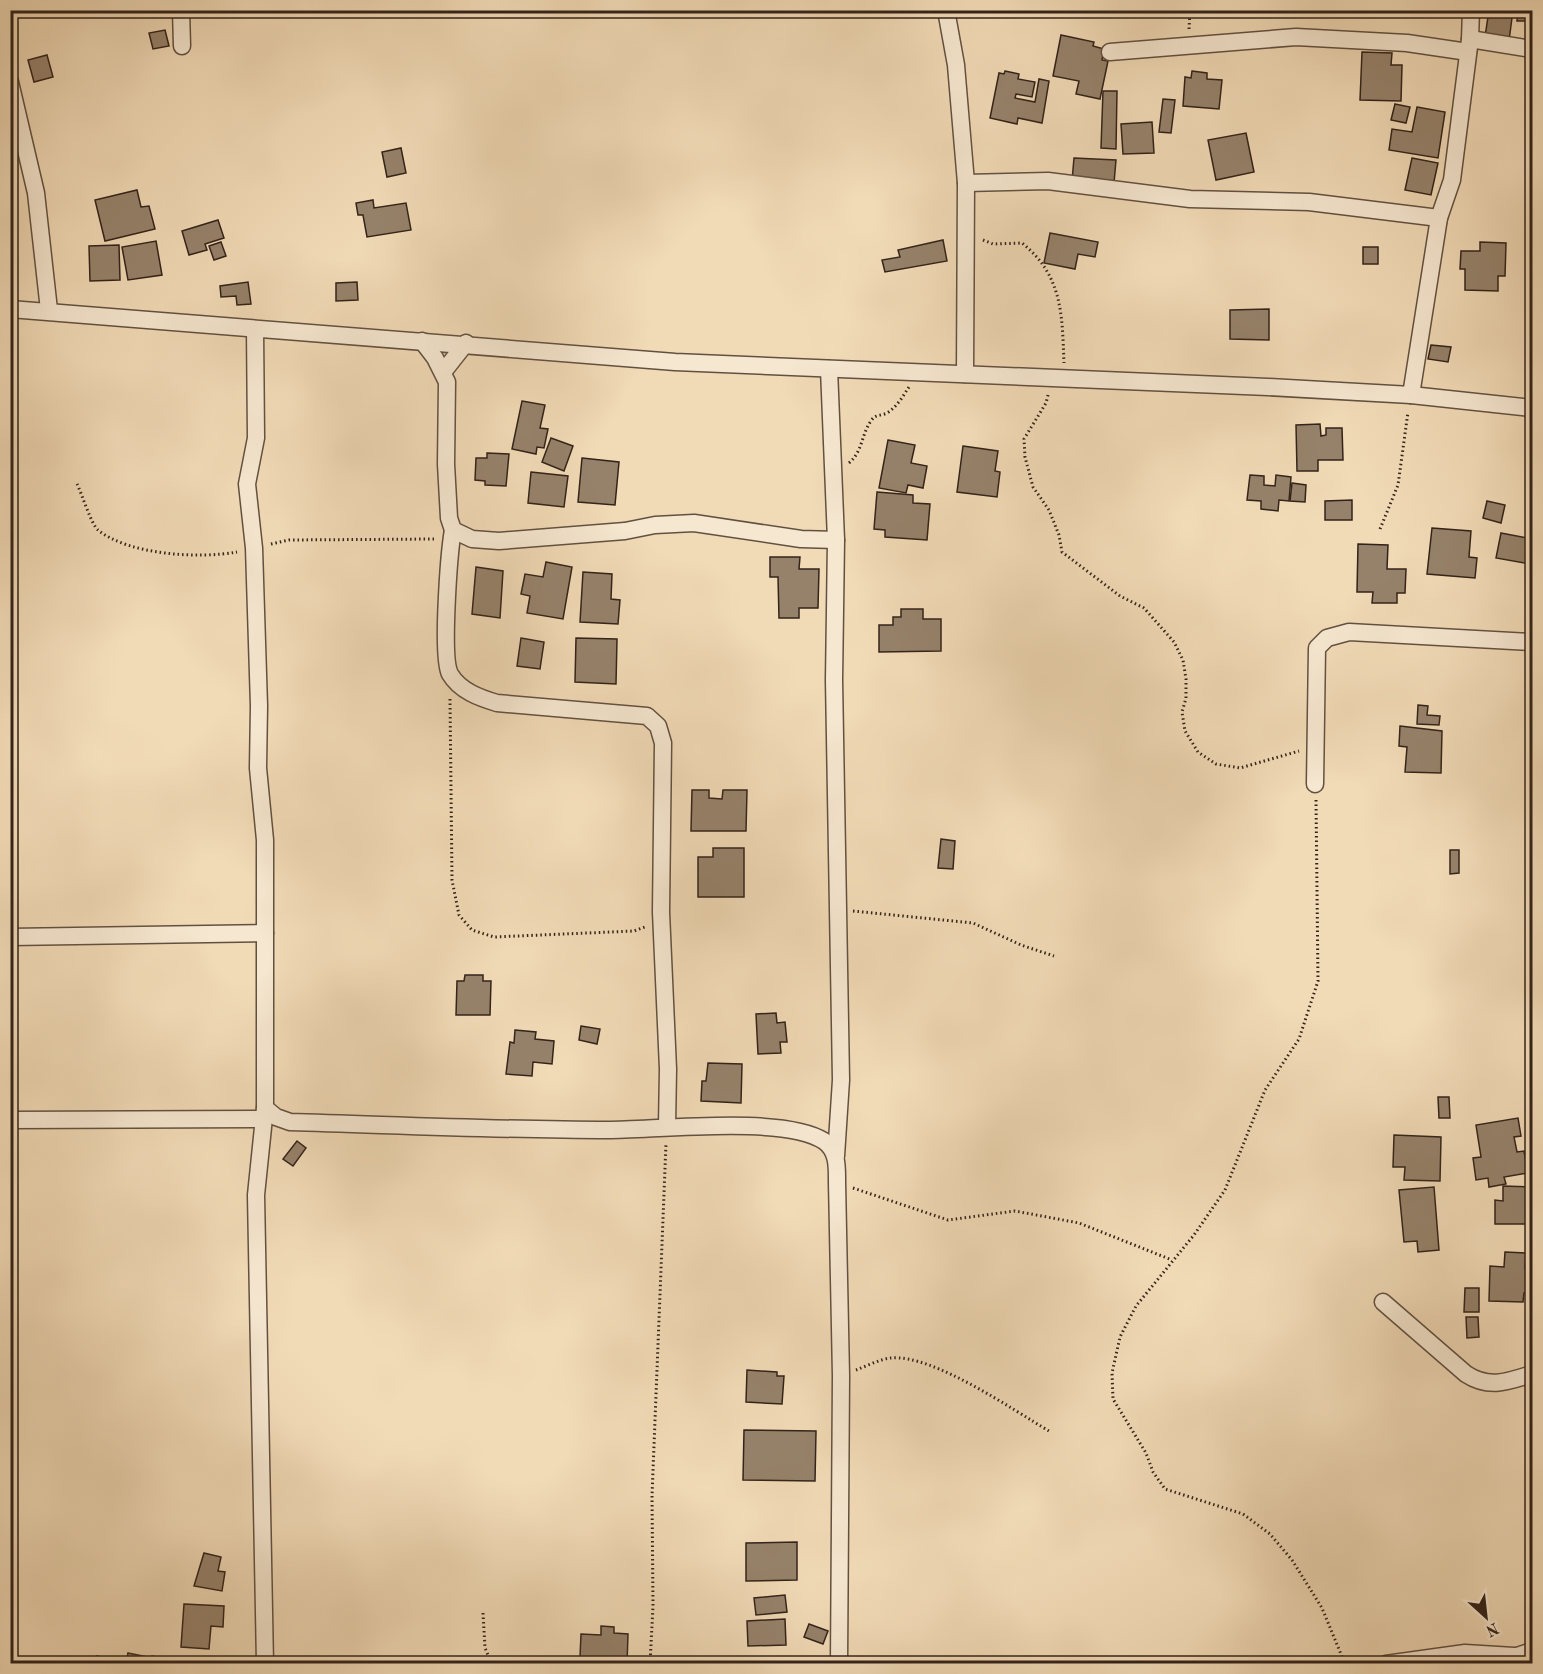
<svg xmlns="http://www.w3.org/2000/svg" width="1543" height="1674" font-family="'Old Standard TT',serif">
  <style>
    .building { fill: #96826b; stroke: #33231a; stroke-width: 1.5 }
    .lines { fill: none; stroke-linecap: round; stroke-linejoin: round }
    .minor-casing { stroke: #625141; stroke-width: 19 }
    .path { stroke: #33231a; stroke-width: 3; stroke-dasharray: 1.5 3; stroke-linecap: butt }
    .minor { stroke: #f6e7d0; stroke-width: 16 }
  </style>
  <rect width="100%" height="100%" fill="#f1dab6"/>
  <filter id="stains"><feTurbulence type="fractalNoise" baseFrequency=".00333" numOctaves="4"/><feColorMatrix values="0 0 0 0 .2 0 0 0 0 .09 0 0 0 0 .02 0 0 0 .5 -.17"/></filter>
  <radialGradient id="worn" r=".72"><stop offset=".6" stop-color="#630" stop-opacity="0"/><stop offset="1" stop-color="#630" stop-opacity=".3"/></radialGradient>
  <g class="building">
    <path d="M1489,10H1513L1509,41L1485,37Z"/>
    <path d="M1518,10H1532V21H1517Z"/>
    <path d="M165,30L169,46L153,49L149,33Z"/>
    <path d="M1061,35L1094,42L1093,46L1104,49L1102,60L1108,61L1100,99L1076,94L1079,81L1053,76Z"/>
    <path d="M1362,52L1392,53L1391,65H1402L1401,101L1360,100Z"/>
    <path d="M47,55L53,77L34,82L28,60Z"/>
    <path d="M1005,71L1019,74L1018,79L1035,82L1032,97L1016,94L1015,98L1035,102L1039,79L1049,81L1042,123L1018,118L1017,124L990,118L999,73L1004,74Z"/>
    <path d="M1192,71L1207,73V79L1222,80L1219,109L1183,106L1185,77L1191,78Z"/>
    <path d="M1103,91H1117L1116,149L1101,148Z"/>
    <path d="M1163,99L1175,100L1171,133L1159,132Z"/>
    <path d="M1395,104L1410,107L1406,123L1391,120Z"/>
    <path d="M1417,107L1445,112L1438,158L1389,150L1392,129L1412,132Z"/>
    <path d="M1152,122L1154,153L1123,154L1121,124Z"/>
    <path d="M10,124L15,140L10,141Z"/>
    <path d="M1246,133L1254,172L1216,180L1208,140Z"/>
    <path d="M401,148L406,173L387,177L382,152Z"/>
    <path d="M1074,158L1116,160L1114,183L1072,181Z"/>
    <path d="M1412,158L1438,163L1431,195L1405,190Z"/>
    <path d="M137,190L141,207L149,206L155,229L105,241L95,200Z"/>
    <path d="M373,200L374,208L406,203L411,230L367,237L363,215H358L356,203Z"/>
    <path d="M218,220L224,238L205,244L207,250L189,255L182,231Z"/>
    <path d="M1050,233L1098,242L1095,257L1078,254L1075,269L1044,263Z"/>
    <path d="M943,240L947,261L885,272L882,260L900,257L898,250Z"/>
    <path d="M156,241L162,275L128,280L122,247Z"/>
    <path d="M221,242L226,256L214,260L209,246Z"/>
    <path d="M1480,242L1506,243L1505,276H1498V291L1465,290V269H1460L1461,251H1480Z"/>
    <path d="M119,245L120,280L90,281L89,246Z"/>
    <rect x="1363" y="247" width="15" height="17"/>
    <path d="M248,282L251,304L237,305L236,296L221,297L220,286Z"/>
    <path d="M357,282L358,300L336,301V283Z"/>
    <path d="M1269,309V340L1230,339V310Z"/>
    <path d="M1431,345L1451,347L1448,362L1428,359Z"/>
    <path d="M522,401L545,405L540,428L548,429L544,448L537,447L536,454L512,449Z"/>
    <path d="M1320,424L1321,436L1326,435V428H1342L1343,460H1318V471H1297L1296,425Z"/>
    <path d="M551,438L573,446L564,471L542,462Z"/>
    <path d="M888,440L915,445L911,463L927,466L923,488L908,485L906,493L879,488Z"/>
    <path d="M963,446L998,451L995,471L1000,472L997,497L957,492Z"/>
    <path d="M487,453L509,454L506,486L485,485V481L475,480L476,458H487Z"/>
    <path d="M582,458L619,462L615,505L578,502Z"/>
    <path d="M531,472L568,476L564,507L528,503Z"/>
    <path d="M1250,475L1264,476V485L1275,486L1276,475L1291,477L1289,501L1279,500L1278,511L1261,509V501L1247,500Z"/>
    <path d="M1292,483L1306,485L1305,502L1290,501Z"/>
    <path d="M877,492L913,495V503L930,504L927,540L885,537V530L874,529Z"/>
    <path d="M1352,500V520H1325V501Z"/>
    <path d="M1487,501L1505,505L1501,523L1483,518Z"/>
    <path d="M1432,528L1471,531L1469,557L1477,558L1475,578L1427,574Z"/>
    <path d="M1501,533L1532,539L1531,564L1496,558Z"/>
    <path d="M1358,544L1388,545L1387,569H1406L1405,593H1397V603H1372L1373,592H1357Z"/>
    <path d="M770,557H800L799,569H819L818,608H799V618H779L778,577H770Z"/>
    <path d="M546,562L572,567L563,619L527,613L530,596L521,594L525,574L543,577Z"/>
    <path d="M476,567L503,571L500,618L472,614Z"/>
    <path d="M583,572L612,574L611,599L620,600L618,624L580,622Z"/>
    <path d="M901,609H923V619H941V651L879,652V625H893V617H901Z"/>
    <path d="M521,638L544,642L540,669L517,666Z"/>
    <path d="M576,638L617,639L616,684L575,682Z"/>
    <path d="M1418,705L1428,706L1427,715L1440,716L1439,725L1417,724Z"/>
    <path d="M1400,726L1442,731L1441,773L1405,772L1407,747L1399,746Z"/>
    <path d="M692,790H709V798L722,799L723,790H747L746,831H691Z"/>
    <path d="M941,839L955,841L953,869L938,868Z"/>
    <path d="M713,848H744V897H698V857H713Z"/>
    <path d="M1450,850H1459V873L1450,874Z"/>
    <path d="M465,975H483V981H491L490,1015H456L457,981H464Z"/>
    <path d="M776,1013L777,1023L785,1022L787,1042H780L781,1053L758,1054L756,1014Z"/>
    <path d="M581,1026L600,1029L597,1044L579,1040Z"/>
    <path d="M515,1030L536,1032L535,1039L554,1041L552,1064L533,1062L532,1076L506,1074L510,1042L514,1043Z"/>
    <path d="M708,1063L742,1064L741,1103L701,1101L702,1081H706Z"/>
    <path d="M1438,1097H1449L1450,1118H1439Z"/>
    <path d="M1518,1118L1521,1136L1514,1137L1517,1152L1524,1151L1528,1173L1504,1177L1506,1184L1489,1187L1488,1178L1476,1180L1473,1158L1481,1157L1476,1125Z"/>
    <path d="M1394,1135L1441,1137L1440,1181L1404,1180L1405,1167H1393Z"/>
    <path d="M297,1141L306,1148L293,1166L283,1159Z"/>
    <path d="M1503,1186L1532,1187V1224H1495V1200L1503,1201Z"/>
    <path d="M1434,1187L1439,1250L1418,1252L1417,1241L1404,1242L1399,1190Z"/>
    <path d="M1505,1252L1526,1253L1525,1268H1532V1293H1524L1523,1302L1489,1301L1490,1266L1504,1267Z"/>
    <path d="M1465,1288H1479V1312H1464Z"/>
    <path d="M1466,1317H1478L1479,1337L1467,1338Z"/>
    <path d="M747,1370L777,1372V1376H784L782,1404L746,1402Z"/>
    <path d="M744,1430L816,1431L815,1481L743,1480Z"/>
    <path d="M797,1542V1580L746,1581V1543Z"/>
    <path d="M204,1553L221,1557L218,1571L225,1572L222,1591L194,1586Z"/>
    <path d="M785,1595L787,1612L756,1615L754,1598Z"/>
    <path d="M184,1604L224,1606L223,1627L211,1626L209,1649L181,1647Z"/>
    <path d="M785,1619L786,1645L748,1646L747,1621Z"/>
    <path d="M809,1624L828,1631L823,1644L804,1637Z"/>
    <path d="M601,1626L614,1627V1633L628,1634L627,1664H573L574,1657H580L581,1634L601,1635Z"/>
    <path d="M128,1653L148,1657L147,1664L126,1663Z"/>
    <path d="M97,1656L106,1658L105,1664H95Z"/>
    <path d="M152,1656L173,1661L172,1664H150Z"/>
  </g>
  <g class="lines">
    <g class="minor-casing">
      <g id="minor">
        <path d="M181,10L182,46"/>
        <path d="M946,10L956,65L966,183L965,374"/>
        <path d="M1470,39L1532,49"/>
        <path d="M1110,52L1296,37L1407,43L1468,52"/>
        <path d="M10,82L36,193L49,310"/>
        <path d="M966,183L1048,181L1190,199L1309,202L1439,218"/>
        <path d="M10,309L675,362L1268,387L1411,395L1532,408"/>
        <path d="M255,329L256,438L247,484L254,548L259,706L258,768L265,840V1108L256,1195L265,1664"/>
        <path d="M422,341L435,358L447,382L446,464L449,518L453,530L472,539L499,541L625,531L655,525L694,523L801,539L836,540"/>
        <path d="M829,369L836,540L834,680L841,1080L836,1156"/>
        <path d="M444,371L466,343"/>
        <path d="M1411,395L1439,218L1452,180L1470,39L1471,10"/>
        <path d="M453,530C449,553 441,657 450,674C460,691 480,698 497,703L647,716L658,726L663,743L661,912L668,1069L667,1126"/>
        <path d="M1315,784L1317,648L1327,638L1349,632L1532,642"/>
        <path d="M10,937L265,933"/>
        <path d="M265,1108L276,1117L290,1122C396,1125 502,1130 608,1130C657,1130 784,1115 824,1141C838,1151 837,1167 837,1182L841,1376L839,1664"/>
        <path d="M10,1120L264,1119"/>
        <path d="M1383,1302L1466,1374C1489,1389 1507,1382 1532,1374"/>
        <path d="M1505,1660L1532,1651"/>
        <path d="M1386,1664L1465,1653L1514,1656"/>
      </g>
    </g>
    <g class="path">
      <path d="M1189,29L1190,10"/>
      <path d="M983,240L993,244L1022,243C1063,276 1062,315 1064,363"/>
      <path d="M1048,395L1046,403L1024,439L1025,457L1033,487L1049,510L1059,535L1062,552L1120,596L1144,608L1174,642L1183,660L1186,679V698L1182,712L1185,731L1198,752L1216,764L1240,768L1299,751"/>
      <path d="M849,463C863,451 861,435 871,421C875,414 881,416 887,413C897,407 903,396 909,387"/>
      <path d="M77,484C82,494 91,524 98,530C129,555 199,559 237,552"/>
      <path d="M1380,529L1398,485L1408,412"/>
      <path d="M271,544L289,540L434,539"/>
      <path d="M450,699L452,880L459,915L472,930L494,937L634,931L645,927"/>
      <path d="M1316,800L1318,981L1299,1039L1265,1090L1225,1190L1194,1235L1136,1306L1120,1337L1112,1373L1113,1399L1146,1453L1153,1472L1165,1489L1243,1514L1270,1534L1292,1560L1322,1608L1345,1664"/>
      <path d="M853,911L973,923L1021,945L1054,956"/>
      <path d="M853,1188L948,1220L1015,1211L1079,1223L1172,1260"/>
      <path d="M856,1370C867,1366 880,1359 891,1358C933,1354 1013,1410 1049,1431"/>
      <path d="M483,1613L485,1648L492,1664"/>
      <path d="M650,1664L653,1606L652,1496L666,1143"/>
    </g>
    <use href="#minor" class="minor"/>
  </g>
  <rect width="1543" height="1674" fill="none" stroke="#f1dab6" stroke-width="36"/>
  <rect x="12" y="12" width="1519" height="1650" fill="none" stroke="#33231a" stroke-width="3"/>
  <rect x="18" y="18" width="1507" height="1638" fill="none" stroke="#33231a" stroke-width="1.5"/>
  <g transform="translate(1486 1617) rotate(153)" stroke="#f6e7d0" stroke-width="4.5" paint-order="stroke">
  <path d="M0-4.5L10 22L0 15L-10 22Z" fill="#33231a"/>
  <text y="-9" font-size="16" font-weight="bold" text-anchor="middle" fill="#33231a">N</text>
  </g>
  <rect width="100%" height="100%" filter="url(#stains)"/>
  <rect width="100%" height="100%" fill="url(#worn)"/>
</svg>
